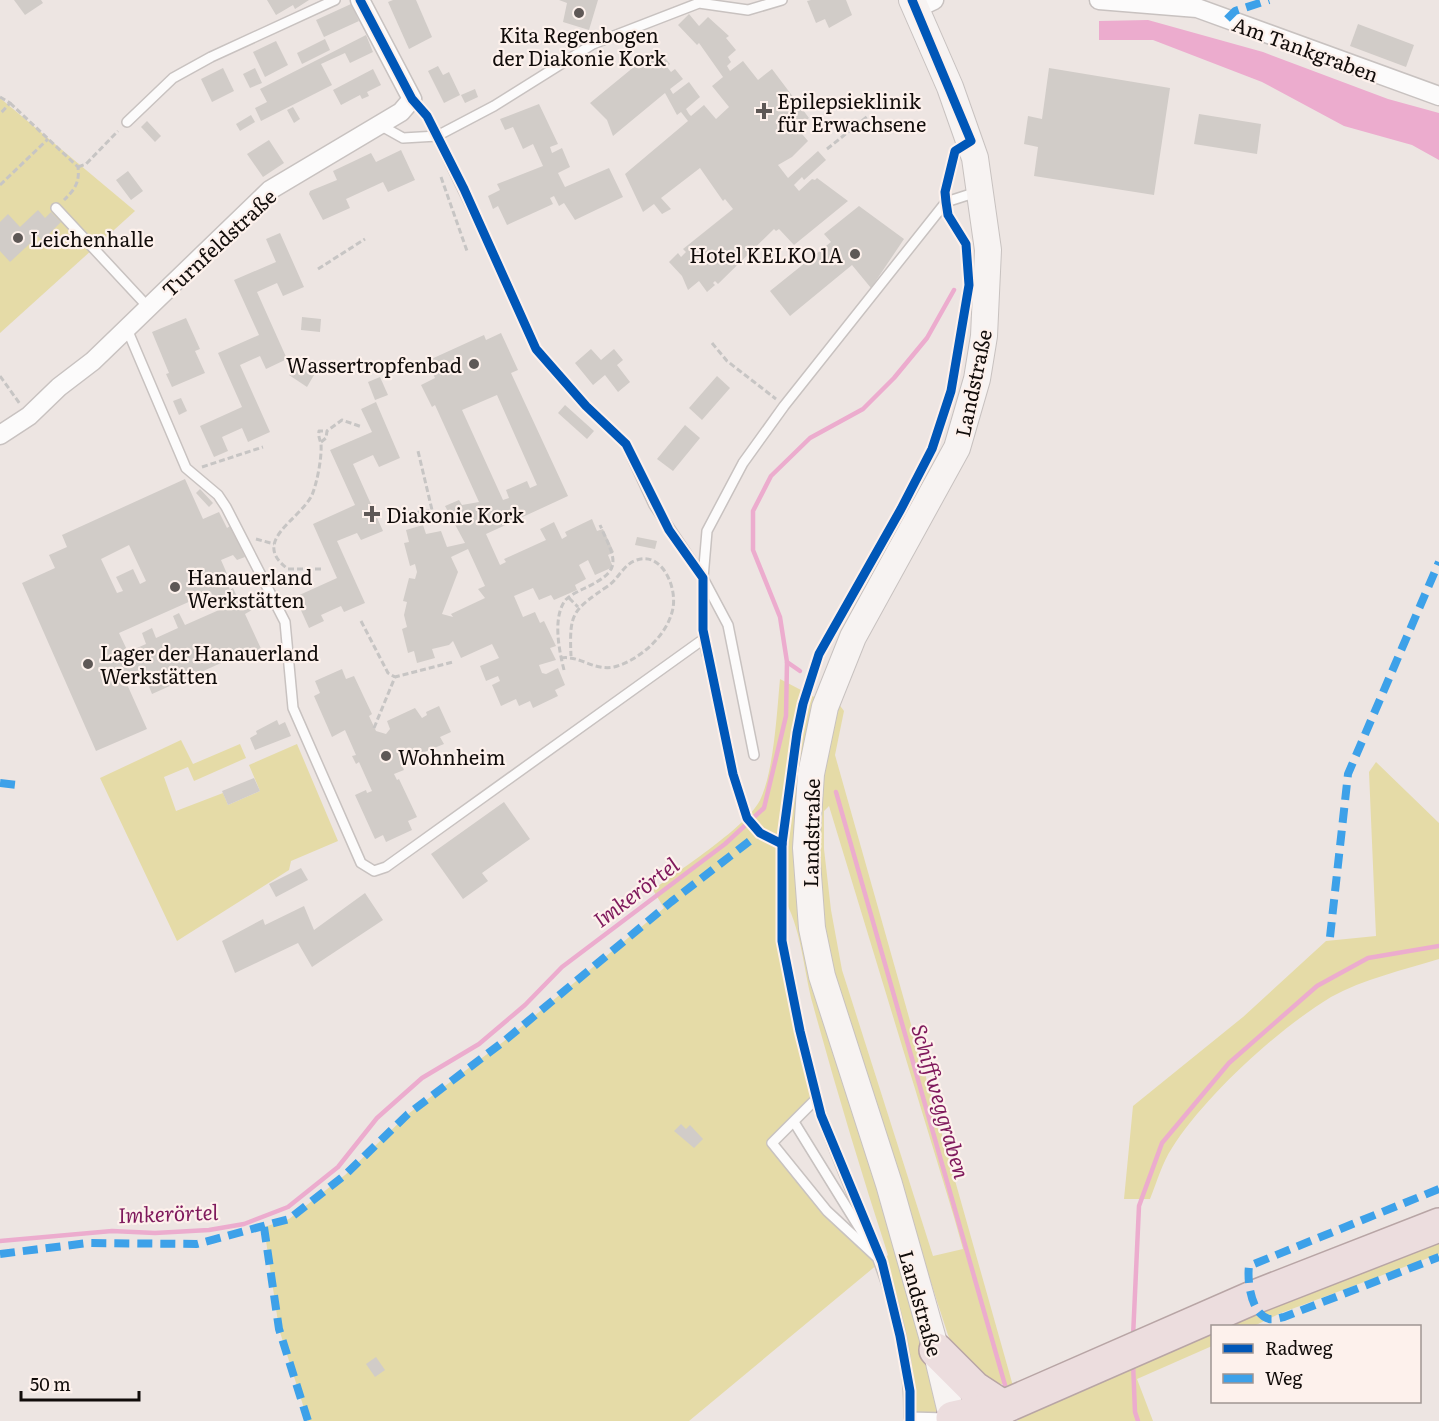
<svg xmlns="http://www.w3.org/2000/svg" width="1439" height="1421" font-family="Literata,serif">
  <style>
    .green { fill: #e5dba7; fill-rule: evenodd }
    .water { fill: #ecacce }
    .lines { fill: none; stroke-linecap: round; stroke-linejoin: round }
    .stream { stroke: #ecacce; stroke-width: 4.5 }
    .building { fill: #d1ccc8; fill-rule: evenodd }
    .lane-casing { stroke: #c8c2c0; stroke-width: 12 }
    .street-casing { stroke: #c8c2c0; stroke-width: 21 }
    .secondary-casing { stroke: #c8c2c0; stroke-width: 28 }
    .highway-casing { stroke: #b8a5a5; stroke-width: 36 }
    .path { stroke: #c7c5c4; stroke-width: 3; stroke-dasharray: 6 3; stroke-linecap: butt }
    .lane { stroke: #fcfbfb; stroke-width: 9 }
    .street { stroke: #fcfbfb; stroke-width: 18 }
    .secondary { stroke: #f7f3f2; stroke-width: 26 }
    .highway { stroke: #ecddde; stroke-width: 33 }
    .quiet { stroke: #3da1e9; stroke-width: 8; stroke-dasharray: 15 8; stroke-linecap: butt }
    .cycleway-casing { stroke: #fdf1ec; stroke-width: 13 }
    .cycleway { stroke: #0057b8; stroke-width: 9 }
    .poi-dot { fill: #5e5856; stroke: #fdf1ec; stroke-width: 2 }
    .labels { text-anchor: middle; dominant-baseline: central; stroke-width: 4.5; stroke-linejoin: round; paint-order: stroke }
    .poi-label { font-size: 20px; fill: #110c0a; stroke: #fdf1ec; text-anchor: start }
    .street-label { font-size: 20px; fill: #110c0a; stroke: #fdf1ec }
    .water-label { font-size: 21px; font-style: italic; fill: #7f195c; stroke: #fdf1ec }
  </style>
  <rect width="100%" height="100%" fill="#ede5e2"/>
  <g class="green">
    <path d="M0,98L135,211L0,333Z"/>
    <path d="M780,679L820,700L799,806L850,1096L929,1364L940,1421H910L900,1336L878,1264L689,1421H308L279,1329L264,1227L289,1219L345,1175L408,1114L503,1042L664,908L653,890C679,870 749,826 761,798C774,769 777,711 780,679ZM782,895C802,928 803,969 813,1005C836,1089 861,1172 888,1255L879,1263L772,1143L815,1095L782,941Z"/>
    <path d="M838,703L844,711L835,755L1013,1386L984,1381L957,1354L948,1335L831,974L814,860L820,778ZM829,806L954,1217L963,1249L933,1256L842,970L831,910L824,849V811Z"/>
    <path d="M181,740L193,764L240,744L246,758L194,781L188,767L164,777L176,811L223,793L228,805L260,791L249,765L297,744L338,841L291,861L289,870L177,941L100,778Z"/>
    <path d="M1376,762L1439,823V959C1404,970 1363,979 1331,997C1278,1029 1205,1096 1172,1148C1162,1163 1157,1182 1150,1199H1124L1133,1106L1243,1017L1326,941L1376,936L1369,772Z"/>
    <path d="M1439,1233V1254L1281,1313L1254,1326H1212V1346L1137,1379L1153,1421H1017L1035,1407L1246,1311Z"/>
  </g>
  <path class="water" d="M1148,20L1263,52L1388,99L1439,113V160L1412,145L1344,126L1262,82L1153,40H1099V21Z"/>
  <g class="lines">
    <g class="stream">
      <path d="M787,662L800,671"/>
      <path d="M836,792L1007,1392"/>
      <path d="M0,1241L112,1231L155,1233L209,1230L244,1224L288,1207L338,1167L377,1118L422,1078L479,1044L525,1005L562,967L725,844L764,808L786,716L787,662L780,617L753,550V511L771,476L810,438L863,409L894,378L927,338L954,290"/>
      <path d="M1133,1337L1139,1206L1162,1143L1229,1063L1317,986L1368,958L1439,946"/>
      <path d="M1133,1363L1135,1412L1138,1421"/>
    </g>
  </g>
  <g class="building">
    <path d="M14,0H41L43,3L25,15Z"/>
    <path d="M267,0H309L295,9L293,5L276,15Z"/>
    <path d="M393,0H416L432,37L409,49L388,2Z"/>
    <path d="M598,0L589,30L563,22L567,3L559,0Z"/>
    <path d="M811,0H846L852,15L829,28L825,19L816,23L807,1Z"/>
    <path d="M351,4L359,21L324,37L316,20Z"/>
    <path d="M689,14L699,26L708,17L729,36L726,38L736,50L728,57L731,62L727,66L730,71L743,61L758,80L772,69L809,118L797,128L808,141L792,157L778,165L788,178L818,151L826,160L804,180L802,177L794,185L799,191L812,179L815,180L817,178L848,201L794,245L779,229L776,231L774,229L718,284L715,281L713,283L715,285L707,292L699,281L688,290L682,276L669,262L678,253L681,257L686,252L683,249L733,209L725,199L723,201L700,168L661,198L671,209L662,214L654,204L643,212L625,174L688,121L681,112L677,115L665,93L613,136L607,120L590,103L657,48L670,64L667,67L671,72L675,69L683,79L670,89L673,94L689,82L700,97L686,109L689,114L691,116L704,105L716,119L729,107L712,86L723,77L699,43L697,45L678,25Z"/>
    <path d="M1358,24L1414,45L1406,67L1350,46Z"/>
    <path d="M366,35L373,52L350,63L345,53L321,64L332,85L261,121L255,108L267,102L260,89Z"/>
    <path d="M325,39L330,50L302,64L297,53Z"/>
    <path d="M276,41L288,65L265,77L253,52Z"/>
    <path d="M438,66L443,75L449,72L460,95L444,103L428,71Z"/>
    <path d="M223,68L234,91L212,102L201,79Z"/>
    <path d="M255,68L262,83L250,88L243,74Z"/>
    <path d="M1049,68L1170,88L1154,195L1034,176L1038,147L1024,144L1028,116L1042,119Z"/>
    <path d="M373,69L381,85L367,92L369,96L362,99L360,95L341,105L333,90Z"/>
    <path d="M475,89L478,97L465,103L461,95Z"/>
    <path d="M539,104L558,144L550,147L552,153L562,148L570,167L558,173L565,187L609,168L623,197L575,220L564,203L559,206L554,196L550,198L553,204L507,225L498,206L493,209L488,196L500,190L497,184L543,166L533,144L523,149L513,127L505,130L500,119Z"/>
    <path d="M293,107L300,119L294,123L287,110Z"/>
    <path d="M1199,114L1261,124L1257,154L1194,144Z"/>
    <path d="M251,115L255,122L240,131L236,124Z"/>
    <path d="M147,121L161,136L155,142L141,127Z"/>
    <path d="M269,140L284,163L263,177L247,154Z"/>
    <path d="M401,150L415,180L388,192L383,182L346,199L350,208L323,220L309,194L310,191L337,180L333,171L371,153L376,162Z"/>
    <path d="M128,171L143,191L131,200L116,180Z"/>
    <path d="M859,206L904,239L871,288L852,265L790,316L770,291L831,242L824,234Z"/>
    <path d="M38,210L45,218L51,212L61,222L42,241L38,236L10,262L0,251V222L8,214L20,227Z"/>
    <path d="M280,233L304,287L283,296L277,283L257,292L287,359L266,369L260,356L240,365L270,432L248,442L242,428L222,437L228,451L214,457L200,426L242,407L218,353L259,335L234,280L276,262L266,239Z"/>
    <path d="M302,317L321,319L320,332L301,330Z"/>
    <path d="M186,318L200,349L195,351L205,373L172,387L166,374L169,373L152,332Z"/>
    <path d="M501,333L518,370L511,373L568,496L486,534L500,565L506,562L504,559L546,540L540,529L554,522L562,539L567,536L565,532L592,519L597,531L603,529L614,552L608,555L613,567L595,575L588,560L579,565L586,579L575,585L577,590L554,600L551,595L539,600L533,588L514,596L523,617L535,612L540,623L544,621L556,646L550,648L556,660L539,665L542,673L546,674L558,668L565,685L555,690L558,696L533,708L530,701L519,706L516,699L501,706L492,685L500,681L498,676L486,681L480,666L499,658L492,644L461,658L453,641L449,645L432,649L435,658L417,663L414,651L408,653L402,629L407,627L404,615L407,602L403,601L409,578L415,579L417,572L415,564L410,566L404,543L409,542L406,530L423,525L426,534L441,531L447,547L465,543L445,506L459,500L462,505L479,502L435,405L432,407L421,385L435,378L427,361L484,335L486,340ZM497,395L537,485L530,488L527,481L506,490L509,498L503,500L462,410ZM468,549L485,586L478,589L485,598L451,614L453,617L442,614L458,572L451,557Z"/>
    <path d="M591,349L601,360L614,349L623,360L617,365L630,382L618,392L605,375L593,385L575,363Z"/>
    <path d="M297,364L314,375L307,387L289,375Z"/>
    <path d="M717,376L730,388L702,420L689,408Z"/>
    <path d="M380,377L388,395L375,400L368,382Z"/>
    <path d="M181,398L187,411L179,415L173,401Z"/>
    <path d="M376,402L400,458L379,467L373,455L353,464L383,531L361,540L357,533L337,541L365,603L344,612L341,606L321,615L324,621L309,628L295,597L337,578L313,524L355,505L330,450L372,432L361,409Z"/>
    <path d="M565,405L594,431L587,439L558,413Z"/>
    <path d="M685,425L700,438L673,471L657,459Z"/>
    <path d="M185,479L203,519L219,512L227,528L230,526L245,557L237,560L233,555L221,560L231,583L228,585L230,590L233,588L239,601L247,597L252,610L245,614L263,653L247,661L241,649L229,655L230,659L152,694L143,672L138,673L139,676L126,682L147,729L96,751L22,583L55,568L49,555L67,547L62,535ZM129,545L146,581L140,584L133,569L116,577L123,591L117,593L101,559ZM211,592L219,610L185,625L179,613L173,616L178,628L156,638L152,628L142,633L146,644L128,652L119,633Z"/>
    <path d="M200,489L213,503L209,507L196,493Z"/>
    <path d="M637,537L657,541L655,549L635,545Z"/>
    <path d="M342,669L346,679L354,676L372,714L369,716L376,731L386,734L390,729L387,721L415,708L422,718L427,715L426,712L439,706L451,732L440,737L444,744L400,762L404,770L394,774L397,780L399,779L417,817L408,821L412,830L386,842L383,835L375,839L355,795L366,790L367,793L372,791L359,762L356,764L352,756L356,755L345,730L332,737L314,696L320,693L315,681Z"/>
    <path d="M277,720L279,725L285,722L291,736L255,750L250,738L257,734L256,731Z"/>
    <path d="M254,778L260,791L228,805L222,791Z"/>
    <path d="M504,802L530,839L482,873L488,881L463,899L431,854Z"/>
    <path d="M301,868L308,880L276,897L269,884Z"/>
    <path d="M365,893L383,920L312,967L298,943L235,973L222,941L263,919L265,925L304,906L314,930Z"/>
    <path d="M681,1124L686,1129L690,1125L703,1139L694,1148L674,1131Z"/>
    <path d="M376,1357L385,1370L375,1377L366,1364Z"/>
  </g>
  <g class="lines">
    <g class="lane-casing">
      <g id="lane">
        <path d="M127,122L173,78L211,57L335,0"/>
        <path d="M378,124L403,138L437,136L494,106L593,44L699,3L748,10L782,0"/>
        <path d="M437,136L483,231"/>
        <path d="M56,208L149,308"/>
        <path d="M127,329L186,468L218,495L226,507L285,622L293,708L361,863L374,871L386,867L705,638"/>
        <path d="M626,444L654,505L703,578L728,625L754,755"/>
        <path d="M707,654L703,630V578L707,531L743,463L784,406L946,202L977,192"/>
        <path d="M794,1122L870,1245"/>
        <path d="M882,1262L827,1211L772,1143L816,1099C851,1206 911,1300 909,1417L947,1418"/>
      </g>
    </g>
    <g class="street-casing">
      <g id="street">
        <path d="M1099,0L1197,8L1439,96"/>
        <path d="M915,9L934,0"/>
        <path d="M0,435L29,416L59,387L93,361L270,190L401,112L412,99L360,0"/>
      </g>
    </g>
    <g class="secondary-casing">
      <path id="secondary" d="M912,0L950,87L975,158L988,250L984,336L977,379L957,448L853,637L825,707L811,774L806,848L812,928L822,976L889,1184L936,1350L953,1421"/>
    </g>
    <g class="highway-casing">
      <g id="highway">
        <path d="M936,1350L974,1388L1003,1407"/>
        <path d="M953,1418L1003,1407L1252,1298L1439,1225"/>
      </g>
    </g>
    <g class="path">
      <path d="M0,97L10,103L0,114"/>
      <path d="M10,103L78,167C80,183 74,190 64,200"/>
      <path d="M827,149L868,116"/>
      <path d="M78,167L86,164L118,131"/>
      <path d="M441,177L467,251"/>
      <path d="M0,185L48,139"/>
      <path d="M318,269L365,239"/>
      <path d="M712,343L727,361L776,399"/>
      <path d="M0,376L20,404"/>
      <path d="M321,442L326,438L327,431L342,420L362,427"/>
      <path d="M202,467L263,447"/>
      <path d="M397,516L432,510L418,451"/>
      <path d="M256,539L274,544"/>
      <path d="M321,569H288C250,541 299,521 312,495C317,483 322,458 321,444C320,439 318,437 319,431H327"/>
      <path d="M569,598L578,607"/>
      <path d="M361,621L388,673L395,677"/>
      <path d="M561,658C580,655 593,671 614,667C640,660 668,635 673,608C677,586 661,549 634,561C623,566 618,579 608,586C573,610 569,612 571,656"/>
      <path d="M564,670C559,650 553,620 564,602C568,596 577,592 583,589C624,570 616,561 600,525"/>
      <path d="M374,728L395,677L453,662"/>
    </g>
    <use href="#lane" class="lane"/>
    <use href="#street" class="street"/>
    <use href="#secondary" class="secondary"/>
    <use href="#highway" class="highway"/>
    <g class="quiet">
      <path d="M1227,19L1235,11L1269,0"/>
      <path d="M0,783L17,785"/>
      <path d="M1330,937L1348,774L1439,562"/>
      <path d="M1439,1189L1249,1266C1247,1281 1251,1314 1269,1319C1273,1320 1279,1318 1284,1317L1439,1257"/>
      <path d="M264,1227L279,1329L308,1421"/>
      <path d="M0,1254L88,1243L197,1244L289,1219L345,1175L408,1114L503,1042L671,902L760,833"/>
    </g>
    <g class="cycleway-casing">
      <g id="cycleway">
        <path d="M360,0L412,99L427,116L464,189L536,349L586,406L626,444L669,530L703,578V630L733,774L747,818L760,833L782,844"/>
        <path d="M910,1421V1391L900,1336L882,1262L821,1115L800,1031L782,941V844L797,733L803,704L819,654L901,509L932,449L951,391L969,285L966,244L948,215L946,202L945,192L955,151L971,141L912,0"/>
      </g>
    </g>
    <use href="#cycleway" class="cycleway"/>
  </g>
  <g class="poi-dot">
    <circle cx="579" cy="13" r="6"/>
    <path d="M761 102h6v6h6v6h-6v6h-6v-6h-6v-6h6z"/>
    <circle cx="18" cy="238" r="6"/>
    <circle cx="855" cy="254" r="6"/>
    <circle cx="474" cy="364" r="6"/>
    <path d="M369 505h6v6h6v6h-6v6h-6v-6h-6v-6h6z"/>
    <circle cx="175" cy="587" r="6"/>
    <circle cx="88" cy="664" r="6"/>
    <circle cx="386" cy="756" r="6"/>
  </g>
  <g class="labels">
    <g class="poi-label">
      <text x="579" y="34" text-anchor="middle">Kita Regenbogen<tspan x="579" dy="23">der Diakonie Kork</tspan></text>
      <text x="777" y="100">Epilepsieklinik<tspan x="777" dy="23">für Erwachsene</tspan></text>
      <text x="30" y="238">Leichenhalle</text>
      <text x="843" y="254" text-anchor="end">Hotel KELKO 1A</text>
      <text x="462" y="364" text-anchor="end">Wassertropfenbad</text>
      <text x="386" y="514">Diakonie Kork</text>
      <text x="187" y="576">Hanauerland<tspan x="187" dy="23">Werkstätten</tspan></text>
      <text x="100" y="652">Lager der Hanauerland<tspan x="100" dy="23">Werkstätten</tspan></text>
      <text x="398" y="756">Wohnheim</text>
    </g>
    <g class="street-label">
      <text transform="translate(1306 48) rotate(20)">Am Tankgraben</text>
      <text transform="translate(218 242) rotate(-43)">Turnfeldstraße</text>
      <text transform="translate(972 383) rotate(-78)">Landstraße</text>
      <text transform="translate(810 833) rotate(-89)">Landstraße</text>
      <text transform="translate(922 1303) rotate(74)">Landstraße</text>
    </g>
    <g class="water-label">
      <text transform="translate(635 891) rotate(-37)">Imkerörtel</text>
      <text transform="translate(942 1101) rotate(74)">Schiffweggraben</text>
      <text transform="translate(168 1212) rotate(-2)">Imkerörtel</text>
    </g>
  </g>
  <rect x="1211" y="1325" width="210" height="78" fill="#fdf1ec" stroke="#9f9592" stroke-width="1.5"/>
  <rect x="1223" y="1344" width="30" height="9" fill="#0057b8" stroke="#9f9592" stroke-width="1.5"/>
  <text x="1265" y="1355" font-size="18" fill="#110c0a">Radweg</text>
  <rect x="1223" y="1374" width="30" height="9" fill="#3da1e9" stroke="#9f9592" stroke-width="1.5"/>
  <text x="1265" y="1385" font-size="18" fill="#110c0a">Weg</text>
  <path d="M21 1391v9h118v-9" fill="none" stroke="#110c0a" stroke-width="3"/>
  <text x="30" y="1391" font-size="18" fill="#110c0a" stroke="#fdf1ec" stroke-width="4.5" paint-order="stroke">50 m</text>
</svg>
